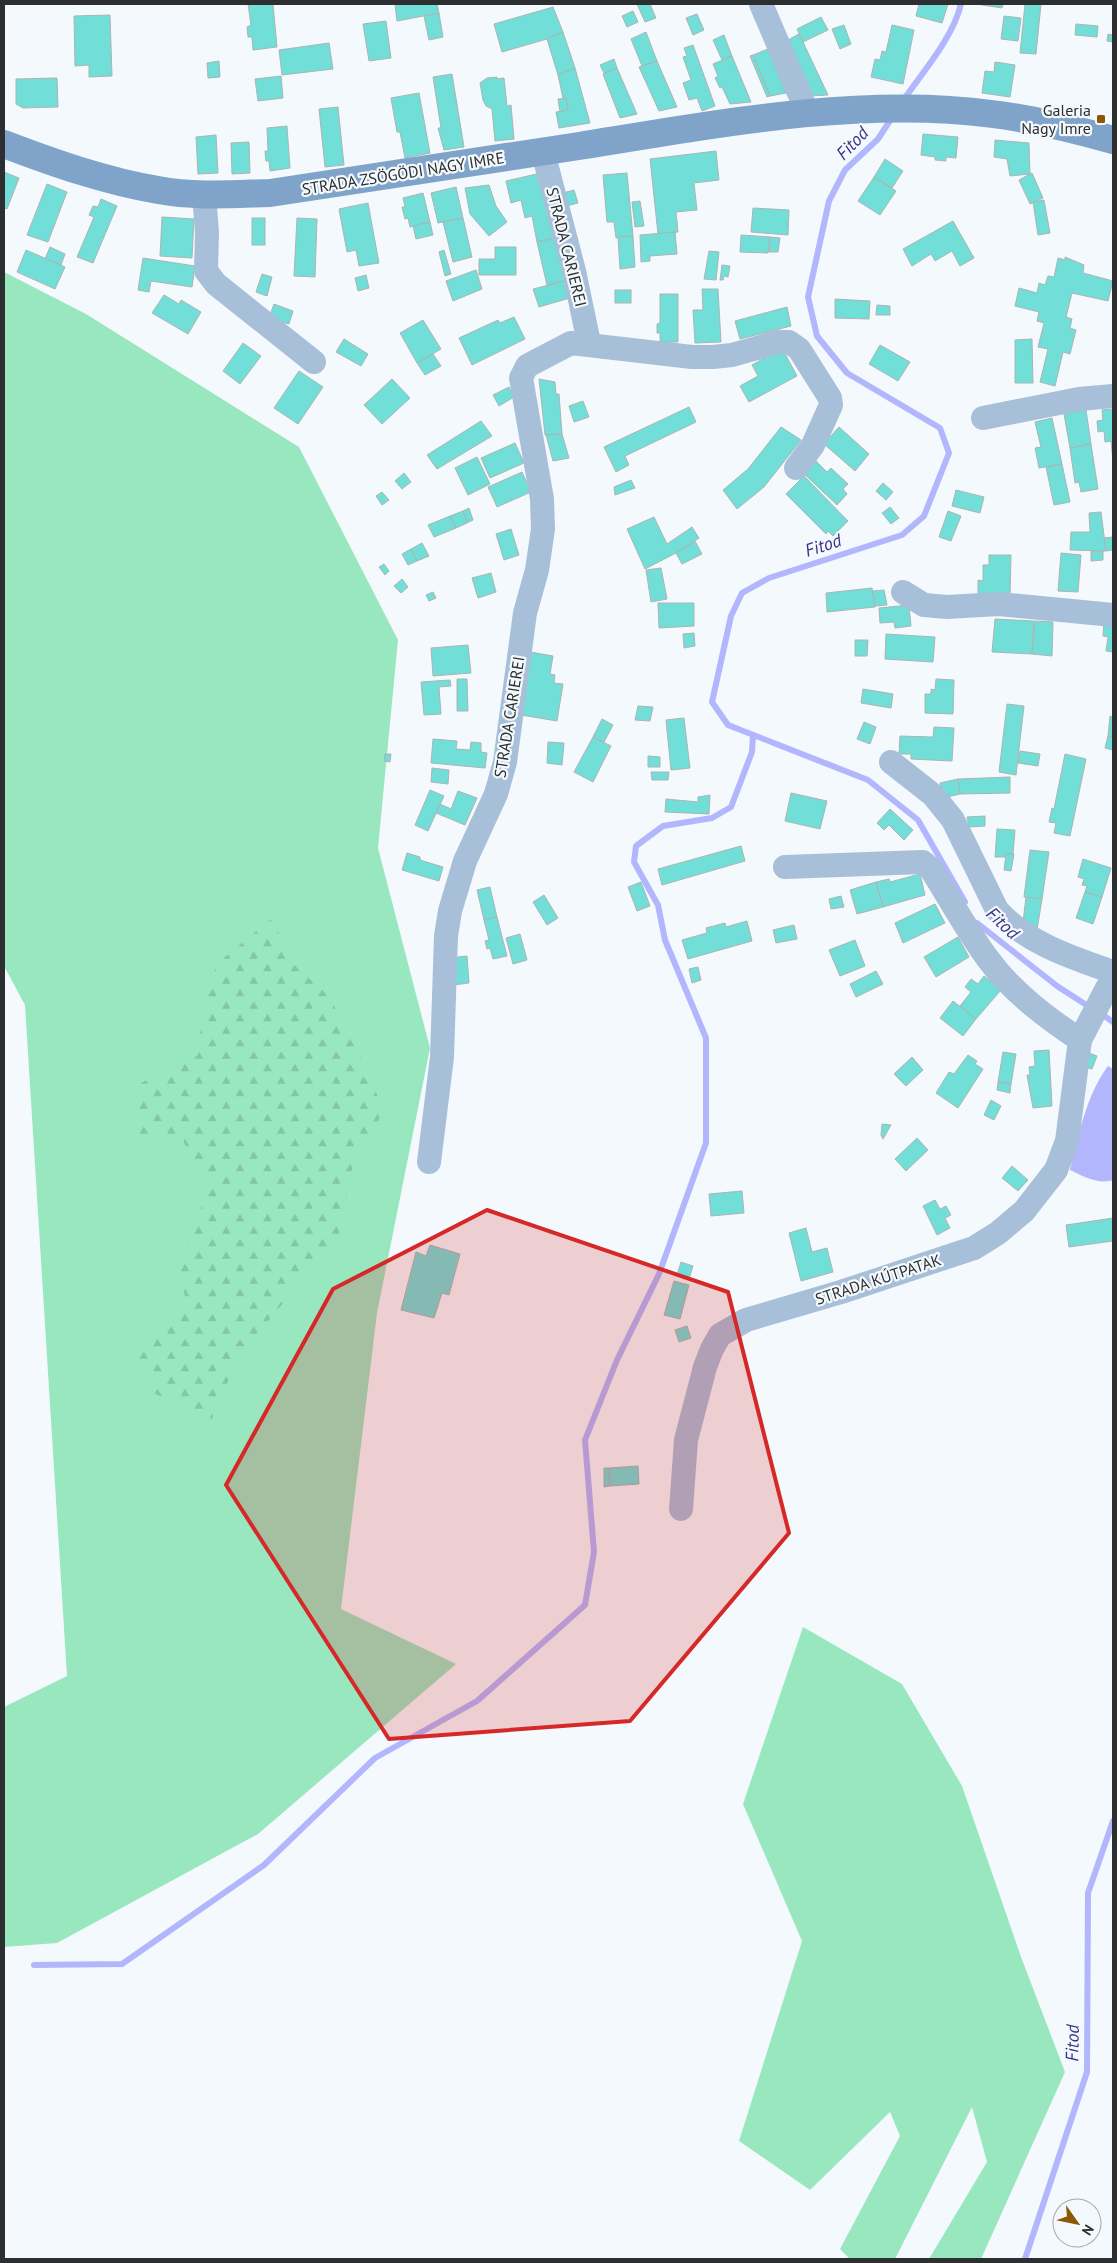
<svg xmlns="http://www.w3.org/2000/svg" width="1117" height="2263" font-family="'PT Sans',sans-serif">
  <style>
    .grass { fill: #99e7bf }
    .forest { fill: url(#forest-firs) }
    .water { fill: #b2b6fd }
    .lines { fill: none; stroke-linecap: round; stroke-linejoin: round }
    .stream { stroke: #b2b6fd; stroke-width: 6 }
    .building { fill: #71ded8; stroke: #adb4b3 }
    .street { stroke: #a8bfd9; stroke-width: 24 }
    .secondary { stroke: #80a3c9; stroke-width: 28 }
    .marked { fill: #d62828; fill-opacity: 0.2; stroke: #d62828; stroke-width: 4; stroke-linejoin: round }
    .poi-dot { fill: #8b5803; stroke: #f3f9fc; stroke-width: 2 }
    .labels { text-anchor: middle; dominant-baseline: central; stroke-width: 4.5; stroke-linejoin: round; paint-order: stroke }
    .poi-label { font-size: 16px; fill: #2c2e2f; stroke: #f3f9fc; text-anchor: end }
    .street-label { font-size: 16px; fill: #2c2e2f; stroke: #f3f9fc }
    .water-label { font-size: 18px; font-style: italic; fill: #393384; stroke: #f3f9fc }
  </style>
  <defs>
    <pattern id="forest-firs" width="22" height="20" patternUnits="userSpaceOnUse" patternTransform="scale(1.25)"><rect width="22" height="20" fill="#99e7bf"/><path d="M5 1l3.5 6h-7zM16 11l3.5 6h-7z" fill="#84c6a4"/></pattern>
  </defs>
  <rect width="100%" height="100%" fill="#f3f9fc"/>
  <g class="grass">
    <path d="M4,272L86,314L299,447L398,640L378,848L430,1048L377,1313L341,1609L456,1664L258,1834L57,1943L4,1947V1707L67,1676L25,1005L4,966Z"/>
    <path d="M803,1627L902,1684L962,1786L1021,1957L1065,2072L981,2259H929L987,2162L972,2107L895,2259H850L840,2249L900,2136L890,2112L810,2190L739,2141L802,1941L743,1804Z"/>
  </g>
  <path class="forest" d="M272,918L291,962L329,996L373,1082L382,1111L375,1129L356,1150L339,1233L297,1287L239,1355L212,1419L153,1393L136,1351L187,1307L180,1270L207,1191L180,1134L133,1137L141,1083L198,1055L205,989L220,961Z"/>
  <path class="water" d="M1108,1066L1113,1069V1180C1099,1185 1082,1176 1070,1170C1079,1134 1086,1096 1108,1066Z"/>
  <g class="lines">
    <g class="stream">
      <path d="M902,102C922,73 953,38 961,4"/>
      <path d="M893,116L878,139L845,170L829,201L808,297L817,336L847,373L940,428L949,453L924,516L902,535L769,578L742,593L731,616L712,702L728,725L868,780L918,820L965,902"/>
      <path d="M977,923L1057,986L1091,1008"/>
      <path d="M1100,1013L1113,1022"/>
      <path d="M34,1965L122,1964L264,1865L375,1758L477,1701L585,1605L594,1552L585,1440L617,1360L659,1274L706,1143V1038L665,940L658,905L634,862L636,846L663,826L712,818L731,807L752,752L753,735"/>
      <path d="M1025,2259L1087,2072L1088,1893L1113,1821"/>
    </g>
  </g>
  <g class="building">
    <path d="M248,4H273L277,47L253,50L252,37H248L247,27L251,25Z"/>
    <path d="M395,4H437L439,13L397,21Z"/>
    <path d="M637,4H650L656,18L645,22Z"/>
    <path d="M919,4H948L942,23L916,16Z"/>
    <path d="M976,4H1003L1002,8Z"/>
    <path d="M1025,4H1041L1036,54L1020,53Z"/>
    <path d="M553,7L563,32L547,39L502,52L494,24Z"/>
    <path d="M633,11L638,22L627,27L622,16Z"/>
    <path d="M439,13L443,37L429,40L424,16Z"/>
    <path d="M697,14L704,30L693,35L686,18Z"/>
    <path d="M110,15L112,76L89,77V65L75,66L74,16Z"/>
    <path d="M1004,16L1021,18L1018,41L1001,39Z"/>
    <path d="M821,17L828,30L803,42L797,29Z"/>
    <path d="M386,21L391,58L369,61L363,24Z"/>
    <path d="M1076,24L1098,26L1097,37L1075,35Z"/>
    <path d="M844,25L851,44L840,49L832,29Z"/>
    <path d="M892,25L914,30L903,84L871,77L875,59L880,60L882,51L886,52Z"/>
    <path d="M563,32L575,68L558,75L547,39Z"/>
    <path d="M646,32L657,61L642,66L631,39Z"/>
    <path d="M799,34L803,42L828,95L809,96L805,88L809,86L788,40Z"/>
    <path d="M1108,34L1113,35V42L1107,41Z"/>
    <path d="M724,35L732,56L722,60L713,40Z"/>
    <path d="M329,43L333,69L282,75L279,50Z"/>
    <path d="M693,45L715,106L702,111L697,98L689,100L683,83L691,80L683,57L687,56L684,48Z"/>
    <path d="M768,49L786,93L770,96L753,55Z"/>
    <path d="M753,55L770,96L767,97L750,56Z"/>
    <path d="M732,56L751,102L730,104L722,87L720,88L715,78L718,76L713,64Z"/>
    <path d="M614,59L617,68L604,73L600,65Z"/>
    <path d="M219,61L220,77L208,78L207,63Z"/>
    <path d="M657,61L677,107L659,111L639,67Z"/>
    <path d="M995,62L1015,65L1010,97L982,93L985,71L994,72Z"/>
    <path d="M575,68L590,123L559,128L556,112L568,110L566,98H563L558,75Z"/>
    <path d="M617,68L637,114L620,118L603,74Z"/>
    <path d="M452,74L464,147L444,150L438,128H441L433,77Z"/>
    <path d="M281,76L283,98L258,101L255,79Z"/>
    <path d="M497,77V79L504,78L507,106L511,105L514,139L495,141L492,109L486,106L483,100L480,83L487,78Z"/>
    <path d="M57,78L58,107L23,108L16,104V79Z"/>
    <path d="M419,93L430,153L405,158L400,132H397L391,98Z"/>
    <path d="M566,98L568,110L560,112L558,99Z"/>
    <path d="M338,107L344,165L325,167L319,109Z"/>
    <path d="M287,126L290,168L270,171L269,161H266L265,151H268L267,128Z"/>
    <path d="M923,134L958,137L956,158L946,157V161L935,160V157L921,155Z"/>
    <path d="M216,135L218,173L198,174L196,137Z"/>
    <path d="M995,140L1029,143L1030,174L1010,176L1007,159L994,157Z"/>
    <path d="M249,142L250,173L232,174L231,143Z"/>
    <path d="M716,151L719,180L694,183L697,210L676,212L678,232L658,234L650,159Z"/>
    <path d="M885,159L903,171L892,188L874,177Z"/>
    <path d="M4,172L19,178L7,209L4,208Z"/>
    <path d="M541,173L556,238L537,242L532,216L525,218L521,200L511,203L506,181Z"/>
    <path d="M627,173L633,236L616,238L614,222H607L603,175Z"/>
    <path d="M1032,173L1043,198L1030,204L1019,180Z"/>
    <path d="M874,177L896,191L880,215L858,201Z"/>
    <path d="M47,184L67,192L48,242L27,235Z"/>
    <path d="M489,185L496,206L507,222L489,236L470,214L465,188Z"/>
    <path d="M456,187L463,218L438,223L431,193Z"/>
    <path d="M574,190L578,203L559,208L556,195Z"/>
    <path d="M423,193L430,222L410,227L408,218L405,219L402,207H405L403,198Z"/>
    <path d="M101,199L117,206L93,263L77,257L94,217L89,215L93,206L98,207Z"/>
    <path d="M1044,200L1050,233L1038,235L1033,202Z"/>
    <path d="M640,201L644,226L635,227L632,202Z"/>
    <path d="M368,203L379,263L359,266L356,250L347,252L339,209Z"/>
    <path d="M753,208L789,210L788,235L751,232Z"/>
    <path d="M162,217L194,219L192,258L160,256Z"/>
    <rect x="252" y="218" width="13" height="27"/>
    <path d="M297,218L317,219L315,277L294,276Z"/>
    <path d="M463,218L472,257L453,262L443,222Z"/>
    <path d="M953,221L974,258L960,266L952,251L935,261L931,254L912,266L903,249Z"/>
    <path d="M430,222L433,235L416,239L413,226Z"/>
    <path d="M675,232L677,254L650,256V261L641,262L640,235Z"/>
    <path d="M741,235L770,237L768,253L740,252Z"/>
    <path d="M633,236L635,267L620,269L618,237Z"/>
    <path d="M770,237L780,238L778,252H769Z"/>
    <path d="M556,238L565,281L547,285L537,242Z"/>
    <path d="M50,247L65,254L61,265L45,259Z"/>
    <path d="M495,247H516V275H479V259H495Z"/>
    <path d="M26,250L65,267L55,289L17,272Z"/>
    <path d="M444,250L451,274L445,276L439,252Z"/>
    <path d="M709,251L719,252L716,280L704,279Z"/>
    <path d="M1065,257L1084,265L1083,273L1113,281L1108,301L1072,293L1066,317L1072,319L1070,328L1076,330L1070,354L1063,352L1055,386L1040,382L1048,349L1038,347L1044,323L1037,321L1039,312L1015,306L1019,288L1037,293L1039,283L1045,285L1048,276L1054,277L1058,258L1065,260Z"/>
    <path d="M143,258L195,266L192,287L151,281L149,292L138,290Z"/>
    <path d="M722,265L730,266L728,277L724,276L723,280H720Z"/>
    <path d="M476,270L482,289L453,301L446,281Z"/>
    <path d="M262,274L272,277L267,296L256,292Z"/>
    <path d="M366,275L369,288L358,291L355,278Z"/>
    <path d="M565,281L570,298L539,307L533,289Z"/>
    <path d="M702,289H718L721,342L695,343L693,310H703Z"/>
    <rect x="615" y="290" width="16" height="13"/>
    <path d="M660,294H678V342H660V333H657V324L660,323Z"/>
    <path d="M164,295L179,304L181,300L201,312L188,334L152,313Z"/>
    <path d="M835,299L870,301L869,319L835,318Z"/>
    <path d="M274,304L293,311L289,324L269,318Z"/>
    <path d="M877,305L890,306V315H876Z"/>
    <path d="M787,307L791,326L740,339L735,321Z"/>
    <path d="M514,317L525,339L472,365L459,338L498,320L500,323Z"/>
    <path d="M423,320L441,349L417,363L400,333Z"/>
    <path d="M344,339L368,354L361,366L336,352Z"/>
    <path d="M1032,339L1033,383H1015V340Z"/>
    <path d="M243,343L261,356L240,384L223,371Z"/>
    <path d="M880,345L910,362L898,381L869,364Z"/>
    <path d="M782,348L797,376L749,402L740,386L758,376L752,365Z"/>
    <path d="M433,354L441,366L425,375L417,363Z"/>
    <path d="M299,371L323,387L298,424L274,408Z"/>
    <path d="M392,379L410,398L382,424L364,405Z"/>
    <path d="M539,379L555,382L556,394H559L562,434L545,435Z"/>
    <path d="M509,387L514,397L499,406L493,395Z"/>
    <path d="M583,401L589,417L574,422L569,406Z"/>
    <path d="M689,407L696,422L625,456L629,465L616,472L604,447Z"/>
    <path d="M1113,409V461L1111,441L1105,442L1104,431L1098,432L1097,421L1103,420L1102,410Z"/>
    <path d="M1086,410L1091,444L1070,448L1064,414Z"/>
    <path d="M1052,418L1062,464L1039,468L1035,448L1041,447L1035,422Z"/>
    <path d="M481,421L492,436L437,469L427,455Z"/>
    <path d="M781,427L801,440L764,487L737,509L723,490L748,469Z"/>
    <path d="M839,427L869,454L855,471L824,444Z"/>
    <path d="M562,434L569,458L553,461L546,435Z"/>
    <path d="M515,443L524,463L490,478L481,458Z"/>
    <path d="M1091,444L1098,489L1081,492L1079,482L1075,483L1070,448Z"/>
    <path d="M477,457L490,484L468,495L455,468Z"/>
    <path d="M814,459L827,472L831,468L848,484L843,489L847,494L837,505L802,472Z"/>
    <path d="M1062,464L1070,502L1054,505L1046,467Z"/>
    <path d="M522,472L531,492L497,507L488,487Z"/>
    <path d="M404,473L411,482L402,489L395,481Z"/>
    <path d="M804,476L848,521L833,536L828,531L826,534L786,494Z"/>
    <path d="M631,480L635,488L615,495L614,487Z"/>
    <path d="M883,483L893,492L886,500L876,491Z"/>
    <path d="M956,490L984,497L980,513L952,506Z"/>
    <path d="M382,492L389,500L382,505L376,496Z"/>
    <path d="M890,507L899,518L891,524L882,513Z"/>
    <path d="M469,508L473,520L467,523L463,511Z"/>
    <path d="M463,511L467,523L456,528L450,516Z"/>
    <path d="M948,511L961,516L951,541L939,537Z"/>
    <path d="M1101,512L1106,551L1070,550L1071,532H1090L1089,513Z"/>
    <path d="M450,516L456,528L434,537L428,525Z"/>
    <path d="M654,517L667,544L692,527L699,538L676,553L645,569L627,529Z"/>
    <path d="M511,529L519,555L504,560L496,534Z"/>
    <path d="M1113,537V550L1106,551L1104,538Z"/>
    <path d="M695,541L702,554L682,564L676,553Z"/>
    <path d="M422,543L429,556L417,561L411,549Z"/>
    <path d="M411,549L417,561L408,565L402,554Z"/>
    <path d="M1091,551H1103V560L1091,561Z"/>
    <path d="M1061,553L1081,555L1078,592L1058,591Z"/>
    <path d="M989,555H1011L1010,596H978V580L983,581V565H989Z"/>
    <path d="M384,564L389,571L385,575L379,567Z"/>
    <path d="M661,568L667,599L651,602L646,570Z"/>
    <path d="M491,573L496,592L478,598L472,578Z"/>
    <path d="M402,579L408,587L401,593L394,586Z"/>
    <path d="M872,588L875,607L827,612L826,593Z"/>
    <path d="M884,590L887,605L875,606L873,591Z"/>
    <path d="M433,592L436,598L429,601L426,595Z"/>
    <path d="M658,603H694V626L659,628Z"/>
    <path d="M909,605L911,626L895,628L894,622L880,623L879,608Z"/>
    <path d="M995,619L1034,621L1032,654L992,652Z"/>
    <path d="M1035,621L1053,622L1052,656L1032,654Z"/>
    <path d="M1104,621L1113,622V652L1106,651L1108,637L1103,636Z"/>
    <path d="M694,633L695,646L684,648L683,634Z"/>
    <path d="M886,634L935,637L933,662L885,659Z"/>
    <path d="M855,640H868L867,656H855Z"/>
    <path d="M468,645L471,673L433,676L431,648Z"/>
    <path d="M530,652L553,656L550,674L555,675L554,683L563,684L557,721L521,715Z"/>
    <path d="M457,679H467L468,711H457Z"/>
    <path d="M936,679L954,680L953,714L925,713V694H931V689L935,690Z"/>
    <path d="M450,680L451,686L439,687L441,714L424,715L421,682Z"/>
    <path d="M863,689L893,694L891,708L861,703Z"/>
    <path d="M1007,704L1024,706L1016,775L999,772Z"/>
    <path d="M638,706L653,707L650,721L635,720Z"/>
    <path d="M1110,716L1113,717V737L1108,736Z"/>
    <path d="M684,718L690,768L671,770L666,720Z"/>
    <path d="M602,719L613,725L604,742L593,737Z"/>
    <path d="M864,722L876,727L870,744L857,739Z"/>
    <path d="M934,727L954,728L952,761L911,759V754H899L900,736L933,737Z"/>
    <path d="M1108,736L1113,737V750L1105,748Z"/>
    <path d="M593,737L611,746L593,782L574,772Z"/>
    <path d="M433,739L457,741L456,749L470,750L471,742L481,743V752L487,753L485,768L431,763Z"/>
    <path d="M548,742L564,743L562,765L547,763Z"/>
    <path d="M1020,751L1040,754L1038,766L1018,763Z"/>
    <path d="M385,754H391L390,762L384,761Z"/>
    <path d="M1065,754L1086,759L1070,836L1054,833L1056,823L1049,822L1052,808L1054,809Z"/>
    <path d="M648,756L660,757V767H648Z"/>
    <path d="M432,768L449,770L448,784L431,782Z"/>
    <path d="M651,772H669L668,780H652Z"/>
    <path d="M1010,777V793L960,794L958,779Z"/>
    <path d="M958,779L960,794L943,798L940,783Z"/>
    <path d="M430,790L444,796L428,831L415,825Z"/>
    <path d="M458,791L477,798L465,825L436,813L440,804L451,809Z"/>
    <path d="M791,793L827,801L820,829L785,821Z"/>
    <path d="M710,795L709,814L665,812L666,799L698,802V797Z"/>
    <path d="M890,809L913,830L904,840L889,825L884,830L877,823Z"/>
    <path d="M985,816V826L969,827L967,817Z"/>
    <path d="M997,829L1015,830L1013,854H1006L1005,857H995Z"/>
    <path d="M741,846L745,861L662,885L658,869Z"/>
    <path d="M1030,850L1049,852L1042,899L1024,897Z"/>
    <path d="M407,853L420,857V860L443,867L439,881L402,870Z"/>
    <path d="M1006,854H1014L1011,871L1004,870Z"/>
    <path d="M1083,859L1111,868L1102,897L1085,892L1087,886L1082,885L1084,879L1078,877Z"/>
    <path d="M920,874L925,895L883,907L876,882L889,879L890,882Z"/>
    <path d="M641,882L650,906L637,911L628,887Z"/>
    <path d="M876,882L883,907L857,914L850,890Z"/>
    <path d="M490,887L497,917L484,920L477,890Z"/>
    <path d="M1085,892L1102,897L1093,924L1076,918Z"/>
    <path d="M544,895L558,918L547,925L533,902Z"/>
    <path d="M841,896L844,907L831,909L829,899Z"/>
    <path d="M1026,897L1042,899L1037,930L1023,922Z"/>
    <path d="M935,904L945,923L903,943L895,923Z"/>
    <path d="M497,917L507,956L493,959L490,948L487,949L485,941L489,940L484,920Z"/>
    <path d="M747,921L752,941L688,959L682,940L707,933L706,928L725,923L726,927Z"/>
    <path d="M794,925L797,939L776,943L773,930Z"/>
    <path d="M520,934L527,960L513,964L506,938Z"/>
    <path d="M958,937L969,957L936,977L924,957Z"/>
    <path d="M855,940L865,966L840,976L829,950Z"/>
    <path d="M467,956L469,983L453,985L450,958Z"/>
    <path d="M698,967L701,980L692,983L689,969Z"/>
    <path d="M876,971L883,984L856,997L850,984Z"/>
    <path d="M984,976L1001,990L976,1019L960,1006L971,992L965,987L971,979L978,984Z"/>
    <path d="M953,1001L976,1019L963,1036L940,1018Z"/>
    <path d="M1049,1050L1052,1106L1033,1108L1027,1075H1030L1029,1067L1035,1066L1034,1051Z"/>
    <path d="M1003,1052L1016,1054L1011,1084L998,1082Z"/>
    <path d="M1086,1052L1097,1056L1092,1069L1081,1066Z"/>
    <path d="M968,1055L977,1061L975,1064L983,1069L958,1108L936,1093L949,1072L954,1074Z"/>
    <path d="M912,1057L923,1070L906,1086L894,1074Z"/>
    <path d="M998,1082L1011,1084L1010,1093L997,1090Z"/>
    <path d="M991,1100L1001,1106L994,1120L984,1115Z"/>
    <path d="M882,1124L891,1125L883,1139L881,1135Z"/>
    <path d="M917,1138L928,1150L906,1171L895,1159Z"/>
    <path d="M1012,1166L1028,1180L1018,1191L1002,1178Z"/>
    <path d="M742,1191L744,1213L711,1216L709,1194Z"/>
    <path d="M935,1200L940,1209L946,1206L951,1215L945,1218L950,1228L937,1235L923,1206Z"/>
    <path d="M1113,1218V1241L1069,1247L1066,1225Z"/>
    <path d="M806,1228L812,1252L827,1248L833,1272L801,1281L789,1233Z"/>
    <path d="M430,1245L460,1254L449,1295L442,1293L434,1318L401,1310L416,1252L426,1256Z"/>
    <path d="M681,1262L693,1266L689,1279L677,1275Z"/>
    <path d="M674,1281L689,1285L680,1319L664,1315Z"/>
    <path d="M687,1326L691,1338L679,1342L675,1330Z"/>
    <path d="M638,1466L639,1484L610,1486L609,1468Z"/>
    <path d="M604,1468H609L610,1486L604,1487Z"/>
  </g>
  <g class="lines">
    <g class="street">
      <path d="M761,4L808,114"/>
      <path d="M543,152L574,271L589,343"/>
      <path d="M204,195L207,232L206,271L216,284L314,362"/>
      <path d="M983,418L1079,399L1113,396"/>
      <path d="M903,592L924,605L947,607L999,604L1113,615"/>
      <path d="M891,762L933,795L953,820L997,910C1026,943 1073,958 1113,972"/>
      <path d="M785,867L923,862L931,869C950,899 967,931 988,959C1012,992 1047,1018 1080,1040L1107,988L1113,982"/>
      <path d="M429,1162L442,1057L446,936L450,911L465,861L496,794L505,762L525,613L537,570L543,529L542,499L521,378L527,366L571,343L692,357H713L732,355L778,342H789L799,349L830,398L831,405L813,445L796,468"/>
      <path d="M681,1509L686,1440L705,1367L712,1349L720,1335L746,1320L841,1292L974,1248L998,1233L1024,1211L1056,1170L1067,1141L1080,1040"/>
    </g>
    <path class="secondary" d="M4,144C54,163 105,181 158,190C195,197 233,194 270,193C373,178 476,162 579,146C709,125 861,96 992,114C1033,119 1074,129 1113,140"/>
  </g>
  <path class="marked" d="M487,1210L728,1292L789,1533L630,1721L389,1739L226,1485L333,1289Z"/>
  <rect class="poi-dot" x="1096" y="114" width="10" height="10" rx="2.5"/>
  <g class="labels">
    <g class="poi-label">
      <text x="1091" y="110">Galeria<tspan x="1091" dy="18">Nagy Imre</tspan></text>
    </g>
    <g class="street-label">
      <text transform="translate(403 173) rotate(-9)">STRADA ZSÖGÖDI NAGY IMRE</text>
      <text transform="translate(567 247) rotate(76)">STRADA CARIEREI</text>
      <text transform="translate(509 717) rotate(-81)">STRADA CARIEREI</text>
      <text transform="translate(878 1279) rotate(-18)">STRADA KÚTPATAK</text>
    </g>
    <g class="water-label">
      <text transform="translate(852 143) rotate(-46)">Fitod</text>
      <text transform="translate(823 545) rotate(-18)">Fitod</text>
      <text transform="translate(1003 923) rotate(43)">Fitod</text>
      <text transform="translate(1072 2043) rotate(-89)">Fitod</text>
    </g>
  </g>
  <rect width="1117" height="2263" fill="none" stroke="#2c2e2f" stroke-width="10"/>
  <g transform="translate(1077 2223) rotate(123)"><circle r="24" fill="#f3f9fc" stroke="#a3a8aa"/>
  <path d="M0-4L9 19L0 12L-9 19Z" fill="#8b5803"/>
  <text y="-8" font-size="14" font-weight="bold" text-anchor="middle" fill="#2c2e2f">N</text>
  </g>
</svg>
